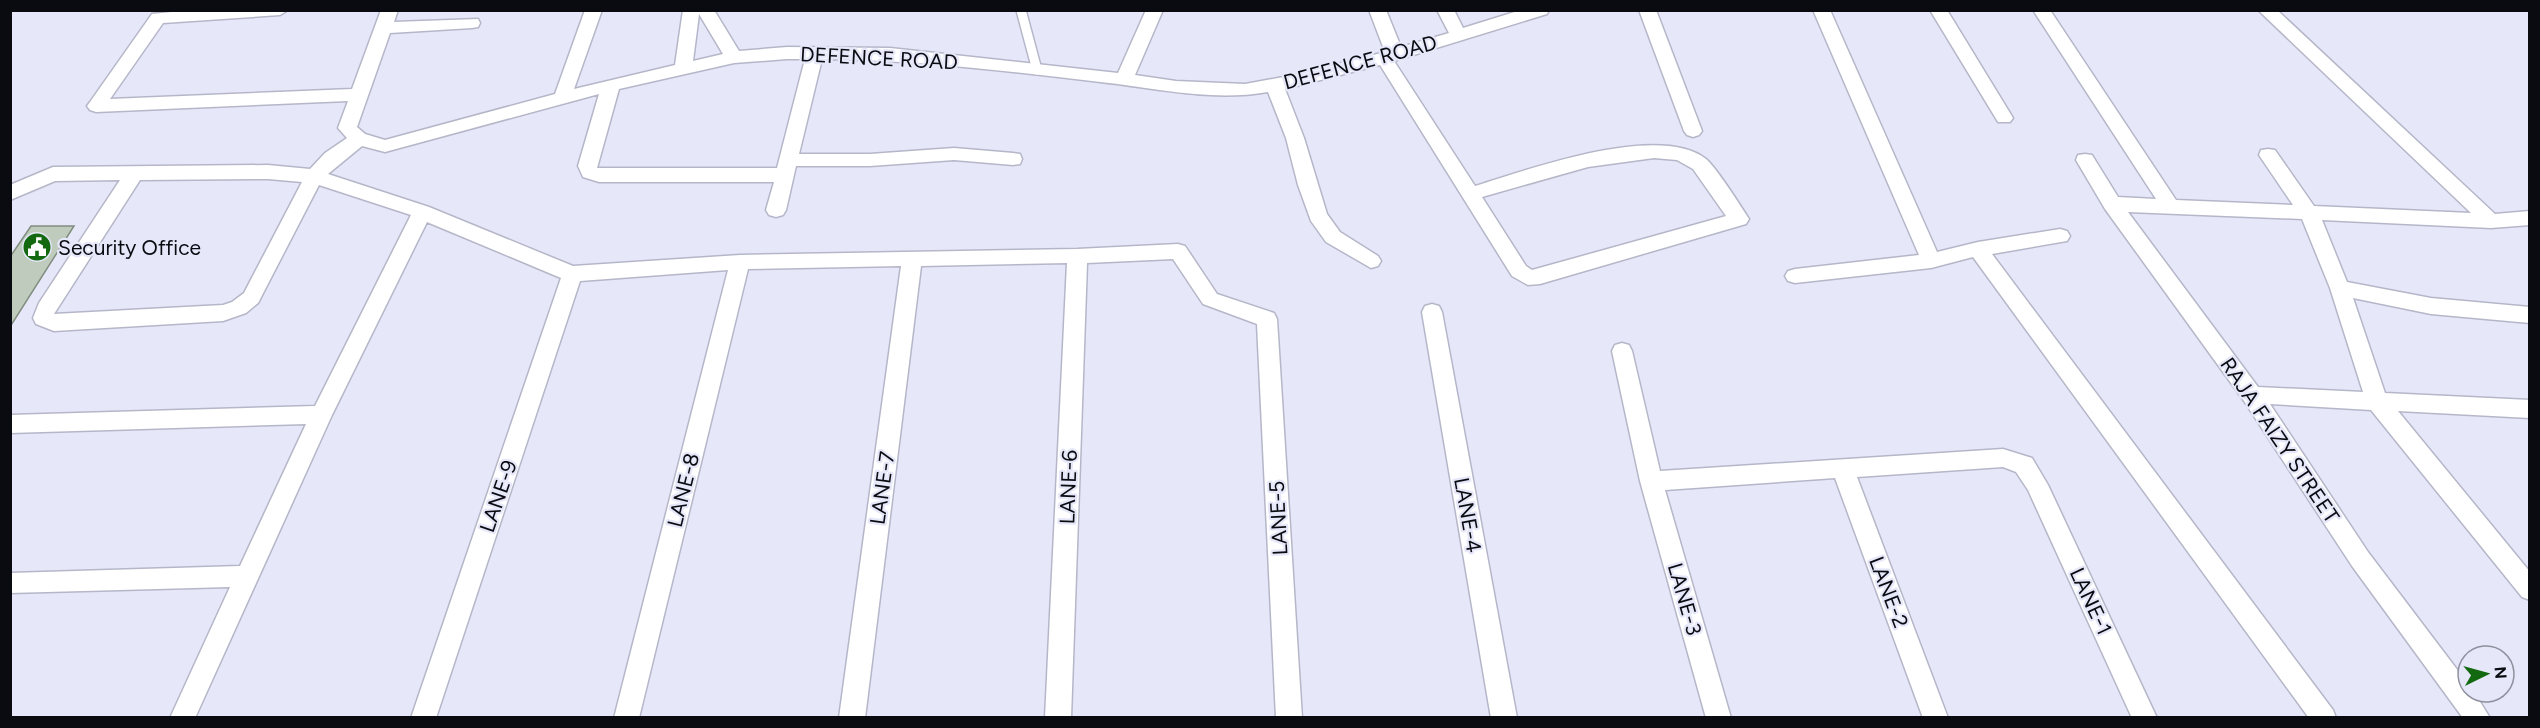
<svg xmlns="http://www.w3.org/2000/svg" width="2540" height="728" font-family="Figtree,sans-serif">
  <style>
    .building { fill: #becbbd; stroke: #818d7f; stroke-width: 1.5 }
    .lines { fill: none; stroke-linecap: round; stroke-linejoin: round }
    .service-casing { stroke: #b5b7c8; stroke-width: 12 }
    .minor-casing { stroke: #b5b7c8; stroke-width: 3 }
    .service { stroke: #fff; stroke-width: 9 }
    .minor { fill: #fff; fill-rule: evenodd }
    .labels { text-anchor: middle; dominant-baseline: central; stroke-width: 4.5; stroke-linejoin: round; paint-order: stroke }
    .street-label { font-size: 21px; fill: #0a0b11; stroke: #e6e8fa }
    .poi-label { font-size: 21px; fill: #0a0b11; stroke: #e6e8fa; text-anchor: start }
  </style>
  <rect width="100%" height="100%" fill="#e6e8fa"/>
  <path class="building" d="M31,226H74L10,327V257Z"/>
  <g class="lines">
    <g class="service-casing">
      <path id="service" d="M1021,10L1037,70"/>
    </g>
    <g class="minor-casing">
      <g id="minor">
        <path d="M191,10H288L280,15L163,23L110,99L352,89L381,10H398L394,22L478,19L480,23L478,27L472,28L390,33L357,127L365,134L385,140L555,94L585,10H602L574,89L675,65L683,10H714L739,51L787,47L890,48L1118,73L1146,10H1163L1135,75L1176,81L1245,84L1294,75L1385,52L1369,10H1386L1401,47L1449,33L1437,10H1454L1463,28L1521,10H1549L1547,14L1394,61L1475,186C1527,170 1659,122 1706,159C1715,166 1742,208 1749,219L1746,224L1540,284L1528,285L1512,276L1380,65L1285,89L1304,138L1327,214L1340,232L1378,256L1381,261L1378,266L1371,268L1326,242L1311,221L1298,185L1286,138L1268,92C1212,102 1156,88 1100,82C1008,71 915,60 822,59L799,154H870L954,148L1013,153L1020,154L1022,159L1020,164L1013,165L954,160L870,166H796L786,210L783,215L776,217L769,215L766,210L774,182H599L583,177L578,166L599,94L385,152L362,146L328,174L429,207L573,266L740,255L1077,249L1178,244L1185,246L1217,294L1274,313L1277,319L1302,718H1276L1257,324L1203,304L1173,259L1087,263L1071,718H1045L1067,263L921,266L865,718H839L901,266L748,269L639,718H614L728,270L580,281L436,718H411L561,278L427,222L332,415L195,718H170L230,587L10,593V573L240,566L306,424L10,433V415L315,406L411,215L319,185L258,303L246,313L223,321L54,331L36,324L33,318L39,303L120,180L55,181L10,200V185L53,167L268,165L310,169L325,153L347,138L338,128L348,101L96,112L90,110L87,106L90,102L152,14ZM699,14L723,54L693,61ZM787,59H805L777,168H597L619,89L734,63ZM1654,158L1677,160L1693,169L1726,216L1532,270L1526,266L1482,197L1588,167ZM268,179L302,182L244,293L232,302L223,305L54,314L140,180Z"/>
        <path d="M1639,10H1656L1702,131L1699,135L1693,137L1687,135L1684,131Z"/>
        <path d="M1813,10H1830L1937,252L1978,242L2060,229L2067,231L2070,236L2067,241L1992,254L2333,710L2336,718H2309L1973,257L1931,268L1795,283L1788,281L1785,276L1788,271L1795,269L1919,255Z"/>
        <path d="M1930,10H1947L2013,118L2010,122H1998Z"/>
        <path d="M2033,10H2050L2176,200L2293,205L2259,155L2261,150L2268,149L2275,150L2314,206L2471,213L2258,10H2277L2495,214L2530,211V225L2491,228L2322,220L2347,282L2431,298L2530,307V323L2431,314L2353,298L2385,393L2530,400V418L2398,411L2530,572V600L2522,597L2371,410L2270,404L2368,552L2468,684V692H2474L2490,718H2463L2352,566L2244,401L2105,209L2076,160L2078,155L2085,154L2092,155L2118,197L2156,199ZM2128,212L2302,219L2330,288L2363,392L2258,387Z"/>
        <path d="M1432,304L1439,306L1442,312L1517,718H1491L1422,312L1425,306Z"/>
        <path d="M1622,343L1629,345L1632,351L1660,471L2003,449L2032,458L2048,485L2157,718H2132L2028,490L2016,472L2003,467L1857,477L1948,718H1923L1835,478L1665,490L1731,718H1706L1640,481L1612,351L1615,345Z"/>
      </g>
    </g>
    <use href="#service" class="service"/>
    <use href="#minor" class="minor"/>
  </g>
  <defs>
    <g id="civic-disc" transform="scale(1.5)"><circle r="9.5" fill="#126910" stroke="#e6e8fa"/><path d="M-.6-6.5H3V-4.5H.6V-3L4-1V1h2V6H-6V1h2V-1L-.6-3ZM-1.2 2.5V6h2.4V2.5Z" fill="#fff"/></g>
  </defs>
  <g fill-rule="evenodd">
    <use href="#civic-disc" x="37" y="247"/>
  </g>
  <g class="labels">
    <g class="street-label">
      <text transform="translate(879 58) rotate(3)">DEFENCE ROAD</text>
      <text transform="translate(1360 62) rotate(-15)">DEFENCE ROAD</text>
      <text transform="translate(2280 440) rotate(56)">RAJA FAIZY STREET</text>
      <text transform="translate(1068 487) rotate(-88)">LANE-6</text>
      <text transform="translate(882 488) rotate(-82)">LANE-7</text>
      <text transform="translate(683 490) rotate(-76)">LANE-8</text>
      <text transform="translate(498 496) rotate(-71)">LANE-9</text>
      <text transform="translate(1468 515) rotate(80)">LANE-4</text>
      <text transform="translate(1278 518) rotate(-93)">LANE-5</text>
      <text transform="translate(1889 592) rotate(69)">LANE-2</text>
      <text transform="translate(1685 599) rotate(74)">LANE-3</text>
      <text transform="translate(2091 601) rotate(65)">LANE-1</text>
    </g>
    <g class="poi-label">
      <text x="58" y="247">Security Office</text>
    </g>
  </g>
  <rect width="2540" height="728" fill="none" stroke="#0a0b11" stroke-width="24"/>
  <g transform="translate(2486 674) rotate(85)"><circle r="28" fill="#e6e8fa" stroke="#8e909d" stroke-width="1.5"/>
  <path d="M0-4.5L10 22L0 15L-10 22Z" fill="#126910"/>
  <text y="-9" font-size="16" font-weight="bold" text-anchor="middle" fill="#0a0b11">N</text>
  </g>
</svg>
